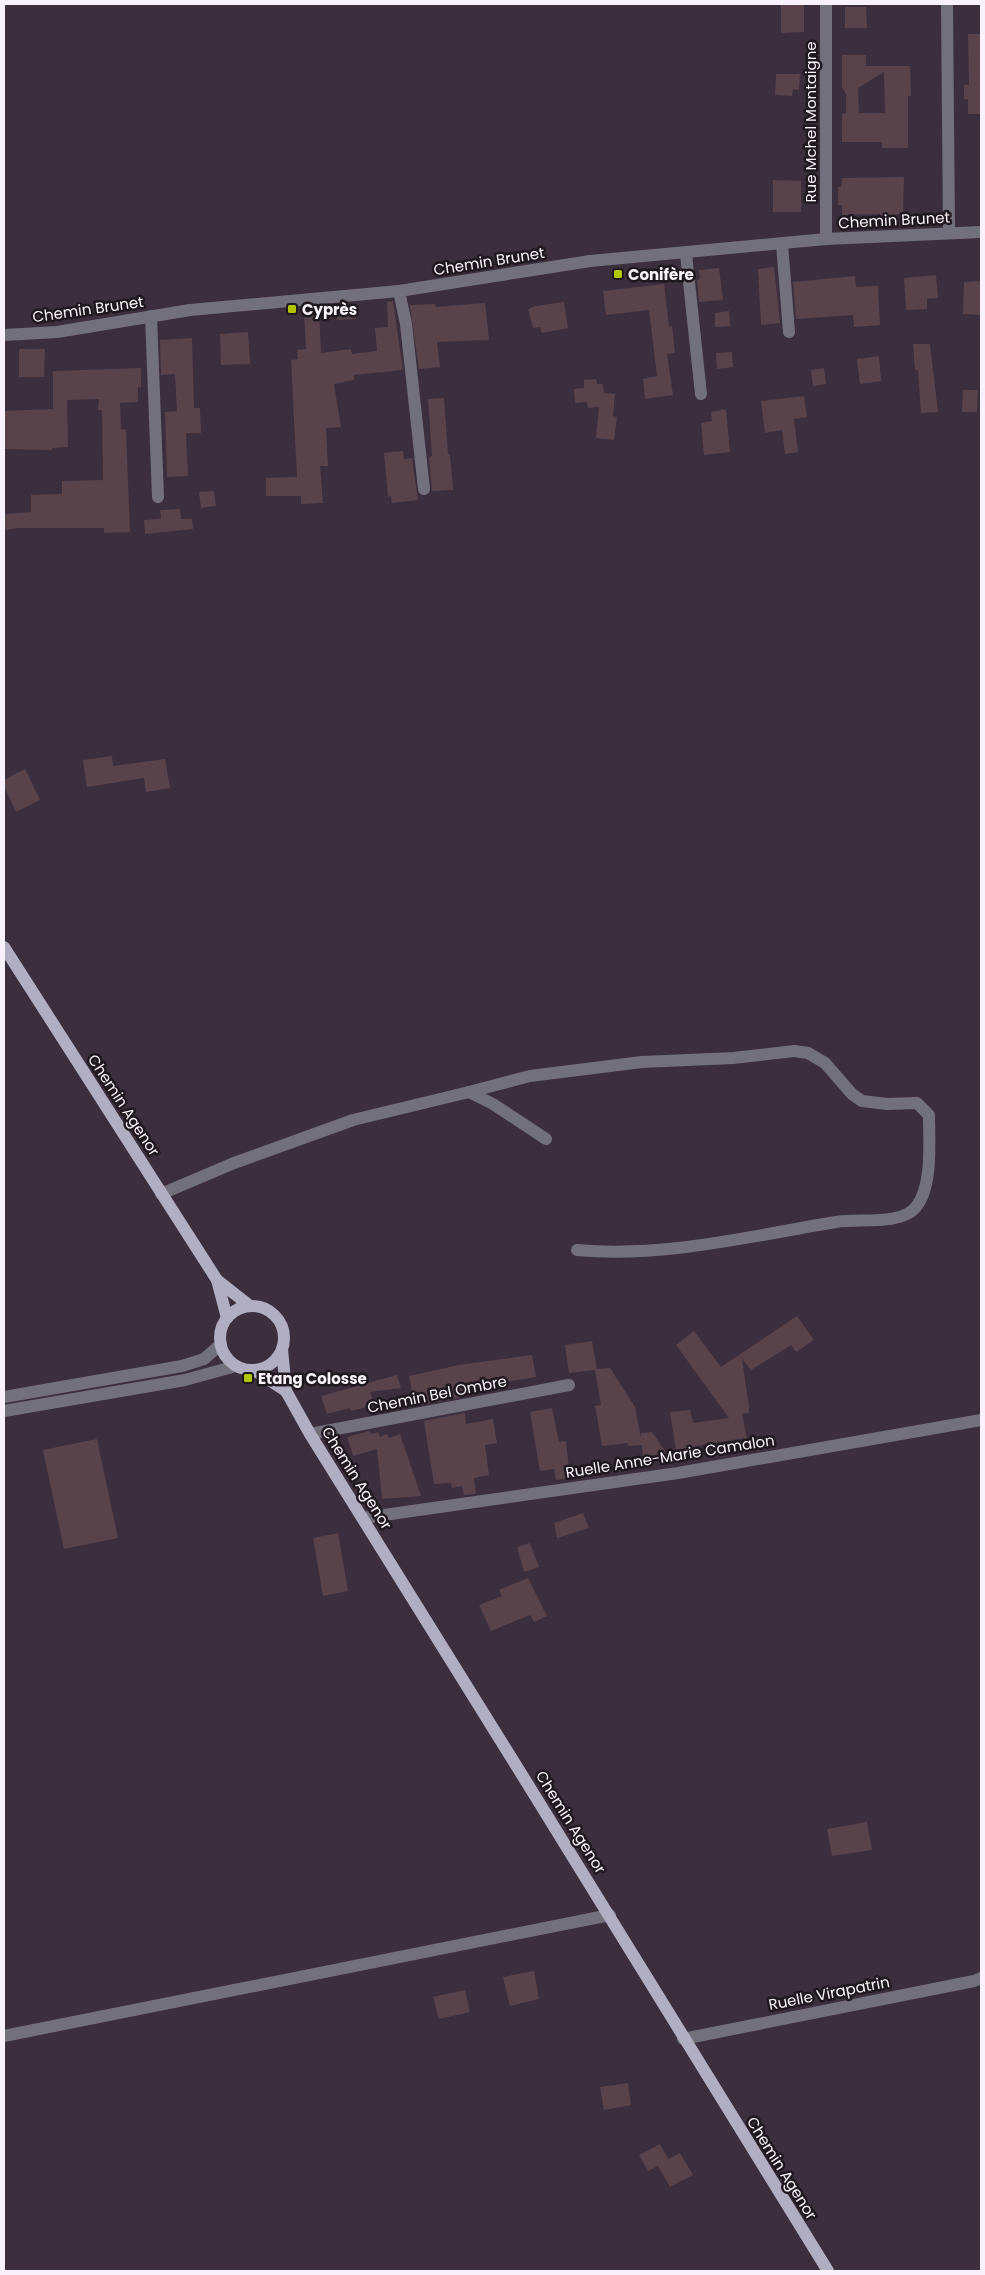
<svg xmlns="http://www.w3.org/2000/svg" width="985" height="2275" font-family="Poppins,sans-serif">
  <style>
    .building { fill: #58434b; fill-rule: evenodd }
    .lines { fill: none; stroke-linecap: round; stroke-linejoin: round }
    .minor { stroke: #72717b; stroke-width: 12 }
    .major { stroke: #b1aec1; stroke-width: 12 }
    .poi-dot { fill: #b1c500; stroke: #1f191f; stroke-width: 2 }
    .labels { text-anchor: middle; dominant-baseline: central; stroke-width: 5; stroke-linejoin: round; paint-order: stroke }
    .street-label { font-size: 15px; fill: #f9f1fb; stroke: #1f191f }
    .poi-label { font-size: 15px; font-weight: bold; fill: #f9f1fb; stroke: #1f191f; text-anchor: start }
  </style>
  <rect width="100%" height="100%" fill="#3b2e3d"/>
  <g class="building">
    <path d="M781,4H804V32L781,33Z"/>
    <path d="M845,7H866L867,28H845Z"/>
    <path d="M968,34H981V114H968V99H964V85H969Z"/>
    <path d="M842,55H866V66H910L911,96H908V148H882V142H842V114L846,113V94L842,87ZM884,72L885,113H859L858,88Z"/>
    <path d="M776,74H800L799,90L793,89L792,96L775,95Z"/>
    <path d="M904,177L903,214H896L897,216L880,217V214L842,215V205H838V187H841L842,178Z"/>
    <path d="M773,180L801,181V212H773Z"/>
    <path d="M774,267L780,323L761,325L758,269Z"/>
    <path d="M719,268L723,300L699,302L697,280L700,279L699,270Z"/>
    <path d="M936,275L938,298L927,299V309L906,310L904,278Z"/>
    <path d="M855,276L856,287L878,286L880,325L854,327L853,315L796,319L793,282Z"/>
    <path d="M981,281V315L963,314L964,282Z"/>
    <path d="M664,284L669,327L672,326L675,353L667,354L673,395L645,399L643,379L657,376L649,310L606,315L603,291Z"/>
    <path d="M409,300L410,305L435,304L436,307L485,303L489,340L437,342L440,367L419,369Z"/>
    <path d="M393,301L403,370L354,375V380L334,384L341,427L326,428L328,466H320L323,503L301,504V496H266V478L297,477L291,360L298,359L297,350L306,349L304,312L319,311L321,353L351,349L352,354L377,351L375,328L388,327L387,302Z"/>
    <path d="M564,302L568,328L542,333L540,327L533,328L528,309L535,306Z"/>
    <path d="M355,305L356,319L337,320L336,307Z"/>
    <path d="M729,311L730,326L715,327V313Z"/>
    <path d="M248,332L250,364L221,365L220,334Z"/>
    <path d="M192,338L194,408H200L201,433H186L188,476L167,477L165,412L177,411L175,374L161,375L160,340Z"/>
    <path d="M913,344H930L938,412L921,413L918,370H915Z"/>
    <path d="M19,349H45L44,377H19Z"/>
    <path d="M732,352L733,367L717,369L716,353Z"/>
    <path d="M879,356L881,381L860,384L857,359Z"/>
    <path d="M141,368V387H138V402L120,403L121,429L126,430L130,532L104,533V528H17L4,530V514L31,512V495L62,494V481L103,480L102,410H98L99,399L67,400L68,447L52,448V450L4,449V411L53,409V371Z"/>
    <path d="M824,368L826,384L813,386L811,370Z"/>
    <path d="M596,379L597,384H603L604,393L615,394L613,416L617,417L614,440L596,438L599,407L588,408L587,402L575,403L574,389L584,388V380Z"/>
    <path d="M963,390H978L977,412H962Z"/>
    <path d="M804,396L807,417L794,419L798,452L785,454L782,430L765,433L761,401Z"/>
    <path d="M444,398L448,454H450L453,490L432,491L429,457L432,456L428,399Z"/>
    <path d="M726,409L730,452L704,455L701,423L712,421L711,412Z"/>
    <path d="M403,451L404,459L412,458L418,500L392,503L391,496L388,497L384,453Z"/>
    <path d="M214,491L216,506L201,508L199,492Z"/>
    <path d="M180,509L181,519H192L193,529L145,534L144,520L161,519L160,510Z"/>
    <path d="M112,756L113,766L165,759L170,788L146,792L144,778L87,787L83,760Z"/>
    <path d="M25,769L40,800L16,812L4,786V780Z"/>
    <path d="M797,1316L814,1340L796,1352L791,1345L751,1370L742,1359L749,1407V1413L742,1414L748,1443L744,1438L696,1446L699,1459L678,1463L670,1412L690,1410L693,1423L729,1418L676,1345L694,1331L721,1367Z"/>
    <path d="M592,1341L597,1369L610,1368L635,1407L641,1438V1433L652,1432L667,1454L643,1456L642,1445L628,1446V1443L602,1446L595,1406L601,1405L595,1370L569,1373L565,1345Z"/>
    <path d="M532,1355L536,1377L486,1385L487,1392L462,1395V1397L421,1405L420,1401L414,1402L409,1376L459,1365Z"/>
    <path d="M397,1375L401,1388L370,1392L374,1405L351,1411L350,1408L327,1414L321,1396Z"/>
    <path d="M552,1408L559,1442L566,1441L570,1478L556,1480L554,1469L540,1471L530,1412Z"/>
    <path d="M465,1413L466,1424L493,1419L497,1443L485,1445L489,1475L474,1478L476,1494L464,1495L462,1486L452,1488L451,1483L434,1484L424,1421Z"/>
    <path d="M370,1431L371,1434L378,1432L380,1437L387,1434L389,1438L400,1434L421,1496L382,1499L377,1449L353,1456L347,1437Z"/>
    <path d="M97,1439L118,1538L64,1549L43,1450Z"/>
    <path d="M583,1513L589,1528L557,1538L554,1523Z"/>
    <path d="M338,1533L348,1591L323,1596L313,1538Z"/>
    <path d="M530,1543L539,1567L524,1572L517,1547Z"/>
    <path d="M528,1578L547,1616L534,1622L530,1615L491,1631L479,1605L502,1596L499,1590Z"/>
    <path d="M867,1822L872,1850L832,1856L827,1829Z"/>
    <path d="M534,1971L539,1999L510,2006L503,1977Z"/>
    <path d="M465,1990L470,2012L439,2019L433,1997Z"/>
    <path d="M628,2083L631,2105L604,2110L600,2087Z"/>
    <path d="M660,2144L668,2159L680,2153L693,2175L670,2187L658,2166L648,2171L639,2155Z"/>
  </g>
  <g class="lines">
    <g class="minor">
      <path d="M947,4L949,233"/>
      <path d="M826,239V4"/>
      <path d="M782,244L789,332"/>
      <path d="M686,254L701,394"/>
      <path d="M399,291L406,324L424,489"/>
      <path d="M151,316L158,497"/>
      <path d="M4,335L57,332L190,310L399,291L590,261L826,239L981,232"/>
      <path d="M469,1092L530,1076L642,1062L733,1058L794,1051L808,1053L825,1063L852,1094L862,1101L887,1104L917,1103L929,1115C929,1141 933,1186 916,1207C901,1226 858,1218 836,1222C750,1236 664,1258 577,1250"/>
      <path d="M161,1194L234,1163L353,1120L469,1092L493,1104L546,1139"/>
      <path d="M4,1397L182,1366L204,1359L221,1344"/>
      <path d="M4,1411L185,1380L236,1366"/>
      <path d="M310,1434L569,1385"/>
      <path d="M363,1518L678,1473L981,1420"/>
      <path d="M4,2036L610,1915"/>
      <path d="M683,2039L974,1981L981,1978"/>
    </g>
    <g class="major">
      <path d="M4,947L217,1280L227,1318"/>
      <path d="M217,1280L250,1306"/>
      <circle cx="252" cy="1338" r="32"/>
      <path d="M282,1349L286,1391L310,1434C484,1712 656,1992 828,2271"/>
      <path d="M254,1370L286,1391"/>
    </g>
  </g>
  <g class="poi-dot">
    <rect x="613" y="269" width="10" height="10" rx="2.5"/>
    <rect x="287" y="304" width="10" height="10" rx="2.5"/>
    <rect x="243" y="1373" width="10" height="10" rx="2.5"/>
  </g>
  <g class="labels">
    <g class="street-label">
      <text transform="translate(810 122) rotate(-90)">Rue Mchel Montaigne</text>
      <text transform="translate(894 220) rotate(-3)">Chemin Brunet</text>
      <text transform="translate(489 261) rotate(-9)">Chemin Brunet</text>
      <text transform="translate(88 309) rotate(-8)">Chemin Brunet</text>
      <text transform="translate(124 1105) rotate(57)">Chemin Agenor</text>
      <text transform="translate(437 1394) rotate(-11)">Chemin Bel Ombre</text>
      <text transform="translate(670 1456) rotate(-9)">Ruelle Anne-Marie Camalon</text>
      <text transform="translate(357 1478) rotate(58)">Chemin Agenor</text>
      <text transform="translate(571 1822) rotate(58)">Chemin Agenor</text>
      <text transform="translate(829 1993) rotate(-11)">Ruelle Virapatrin</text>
      <text transform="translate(782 2168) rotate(58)">Chemin Agenor</text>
    </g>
    <g class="poi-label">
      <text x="628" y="274">Conifère</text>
      <text x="302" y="309">Cyprès</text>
      <text x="258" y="1378">Etang Colosse</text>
    </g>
  </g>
  <rect width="985" height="2275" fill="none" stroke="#f9f1fb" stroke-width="10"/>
</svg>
